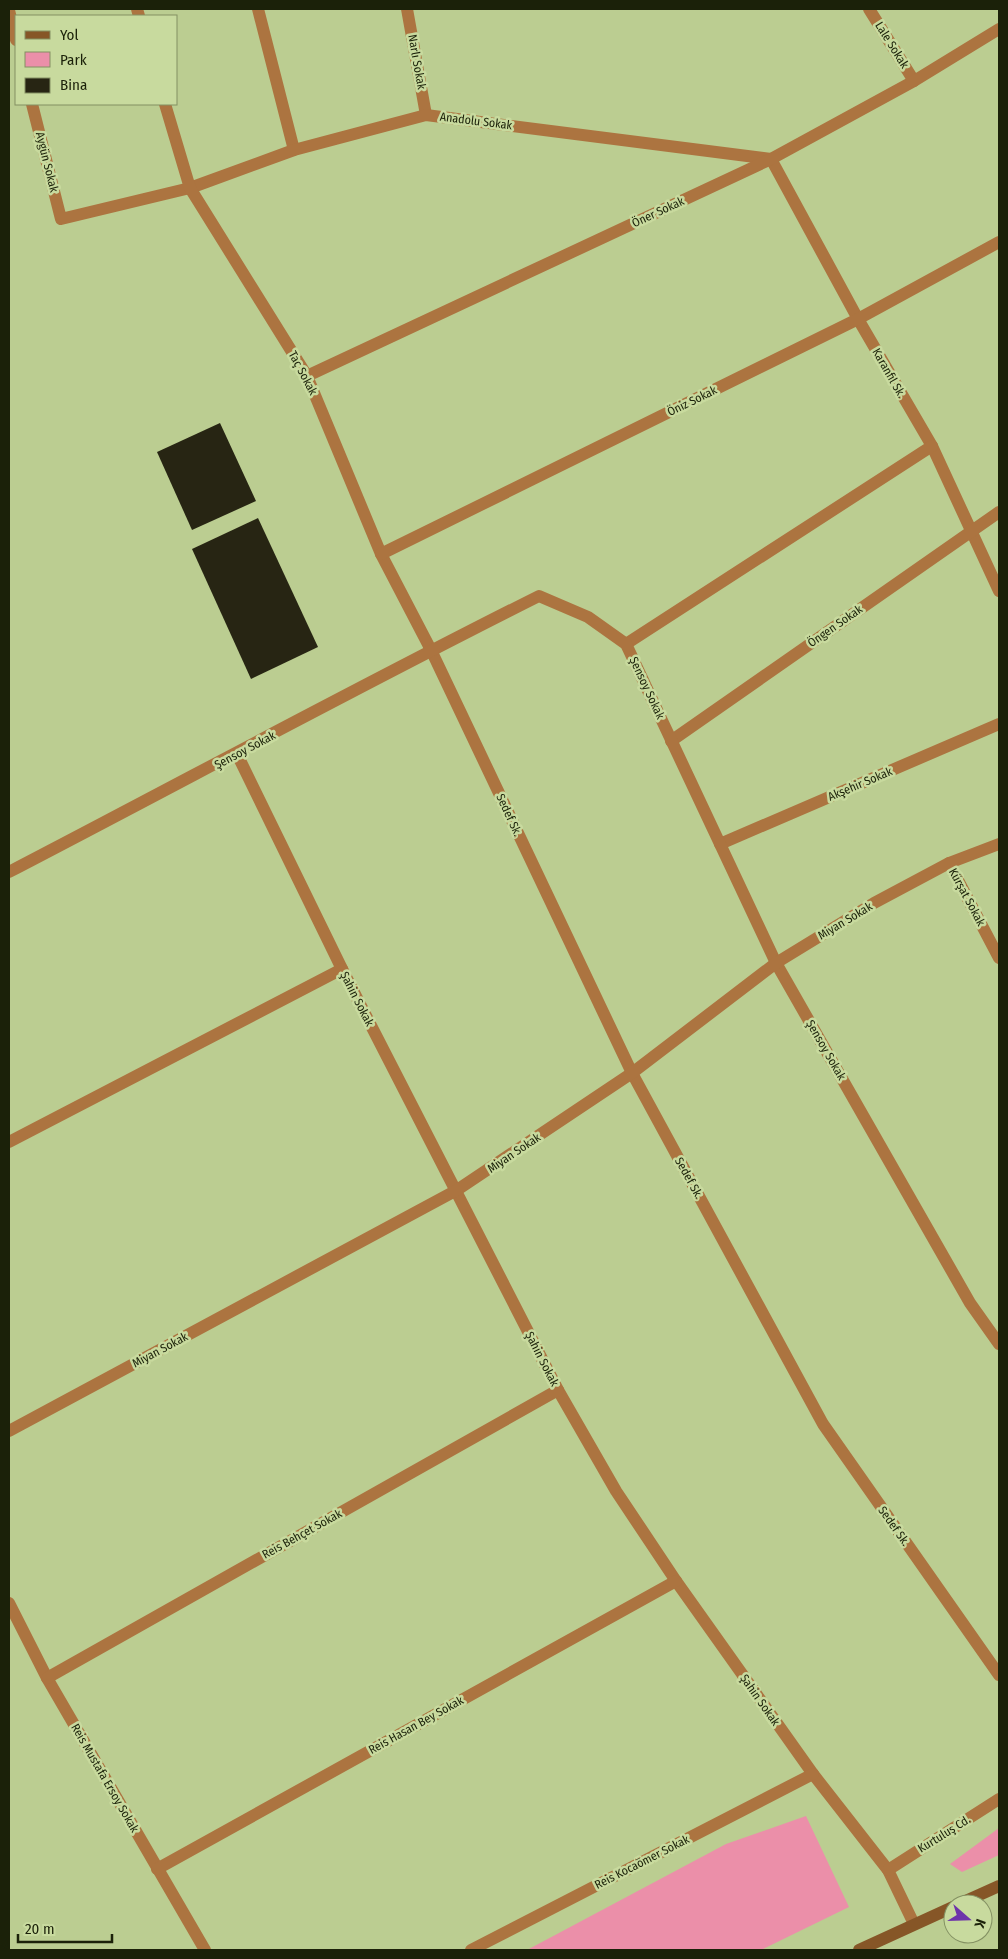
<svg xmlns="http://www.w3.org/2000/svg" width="1008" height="1959" font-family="'Fira Sans Condensed',sans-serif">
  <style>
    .green { fill: #eb8fa9 }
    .building { fill: #272513 }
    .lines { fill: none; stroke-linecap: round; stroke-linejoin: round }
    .minor { stroke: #ac7440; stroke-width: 12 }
    .tertiary { stroke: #ac7440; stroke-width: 12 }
    .secondary { stroke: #865627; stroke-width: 12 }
    .labels { text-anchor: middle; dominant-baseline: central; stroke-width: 5; stroke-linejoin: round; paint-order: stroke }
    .street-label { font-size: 12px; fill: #1b2109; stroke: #c8da9e }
  </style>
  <rect width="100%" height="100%" fill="#bbcd91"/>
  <g class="green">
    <path d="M806,1816L849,1907L761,1950H527L726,1844Z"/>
    <path d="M999,1828V1855L962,1872L950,1864Z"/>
  </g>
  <g class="building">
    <path d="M220,423L256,501L192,530L157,452Z"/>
    <path d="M258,518L318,647L251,679L192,549Z"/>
  </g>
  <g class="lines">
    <g class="minor">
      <path d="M137,9L139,16"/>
      <path d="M258,9L294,150"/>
      <path d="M407,9L426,115"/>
      <path d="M869,9L914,81"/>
      <path d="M9,10L16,40"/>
      <path d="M32,104L61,219L190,188L294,150L426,115L771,159L858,319L932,446L999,591"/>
      <path d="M165,104L190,188L307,376L381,554L431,650L632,1073L823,1424L999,1675"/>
      <path d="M307,376L771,159L914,81L999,29"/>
      <path d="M381,554L858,319L999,242"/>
      <path d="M626,644L932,446"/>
      <path d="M671,741L999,512"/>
      <path d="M237,754L342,969L558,1390L616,1491L676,1581L813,1774L888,1870L914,1924"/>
      <path d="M720,844L999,724"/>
      <path d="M949,863L999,958"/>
      <path d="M9,872C186,780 361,685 539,596L588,617L626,644L776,963L970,1303L999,1344"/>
      <path d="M9,1142L342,969"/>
      <path d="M9,1431L457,1190L632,1073L776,963L874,903L949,863L999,844"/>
      <path d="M9,1603L47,1678L205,1950"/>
      <path d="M47,1678L558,1390"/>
      <path d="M157,1869L676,1581"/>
      <path d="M471,1950L813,1774"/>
    </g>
    <path class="tertiary" d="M888,1870L999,1799"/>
    <g class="secondary">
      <path d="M959,1904L999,1886"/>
      <path d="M859,1950L953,1907"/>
    </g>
  </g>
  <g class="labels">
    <g class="street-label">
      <text transform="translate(892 45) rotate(58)">Lale Sokak</text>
      <text transform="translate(417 62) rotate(80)">Narlı Sokak</text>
      <text transform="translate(476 121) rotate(7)">Anadolu Sokak</text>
      <text transform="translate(47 162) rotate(76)">Aygün Sokak</text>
      <text transform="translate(658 212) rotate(-25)">Öner Sokak</text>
      <text transform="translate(303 373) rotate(62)">Taç Sokak</text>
      <text transform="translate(889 373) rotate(60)">Karanfil Sk.</text>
      <text transform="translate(692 401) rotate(-26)">Öniz Sokak</text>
      <text transform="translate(835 626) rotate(-35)">Öngen Sokak</text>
      <text transform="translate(647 688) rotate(65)">Şensoy Sokak</text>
      <text transform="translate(245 750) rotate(-28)">Şensoy Sokak</text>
      <text transform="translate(860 784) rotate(-23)">Akşehir Sokak</text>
      <text transform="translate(509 815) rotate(65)">Sedef Sk.</text>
      <text transform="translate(967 897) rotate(62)">Kürşat Sokak</text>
      <text transform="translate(845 921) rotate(-31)">Miyan Sokak</text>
      <text transform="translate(357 999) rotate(63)">Şahin Sokak</text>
      <text transform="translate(826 1050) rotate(60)">Şensoy Sokak</text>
      <text transform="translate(514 1153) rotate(-34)">Miyan Sokak</text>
      <text transform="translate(689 1178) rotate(61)">Sedef Sk.</text>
      <text transform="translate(160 1350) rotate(-28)">Miyan Sokak</text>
      <text transform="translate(542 1359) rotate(63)">Şahin Sokak</text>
      <text transform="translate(894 1526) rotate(55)">Sedef Sk.</text>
      <text transform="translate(302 1534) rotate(-29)">Reis Behçet Sokak</text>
      <text transform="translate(760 1700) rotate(55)">Şahin Sokak</text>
      <text transform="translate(416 1725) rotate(-29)">Reis Hasan Bey Sokak</text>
      <text transform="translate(105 1778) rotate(60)">Reis Mustafa Ersoy Sokak</text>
      <text transform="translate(944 1834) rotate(-32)">Kurtuluş Cd.</text>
      <text transform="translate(642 1862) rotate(-27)">Reis Kocaömer Sokak</text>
    </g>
  </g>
  <rect width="1008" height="1959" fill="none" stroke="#1b2109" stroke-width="20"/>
  <rect x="15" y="15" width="162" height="90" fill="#c8da9e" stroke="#839062"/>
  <rect x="25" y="31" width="25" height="8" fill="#865627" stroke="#839062"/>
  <text x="60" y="40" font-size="15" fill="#1b2109">Yol</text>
  <rect x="25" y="52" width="25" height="15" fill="#eb8fa9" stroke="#839062"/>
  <text x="60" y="65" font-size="15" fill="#1b2109">Park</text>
  <rect x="25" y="78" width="25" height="15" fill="#272513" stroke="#839062"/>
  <text x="60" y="90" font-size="15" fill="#1b2109">Bina</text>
  <g transform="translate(968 1919) rotate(110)"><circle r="24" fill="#c8da9e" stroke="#839062"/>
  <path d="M0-4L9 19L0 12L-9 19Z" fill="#6e34aa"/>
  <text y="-8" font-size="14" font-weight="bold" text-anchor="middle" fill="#1b2109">K</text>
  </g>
  <path d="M18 1934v8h94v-8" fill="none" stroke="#1b2109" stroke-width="2.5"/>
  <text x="25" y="1934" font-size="15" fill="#1b2109" stroke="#c8da9e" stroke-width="4" paint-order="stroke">20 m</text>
</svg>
